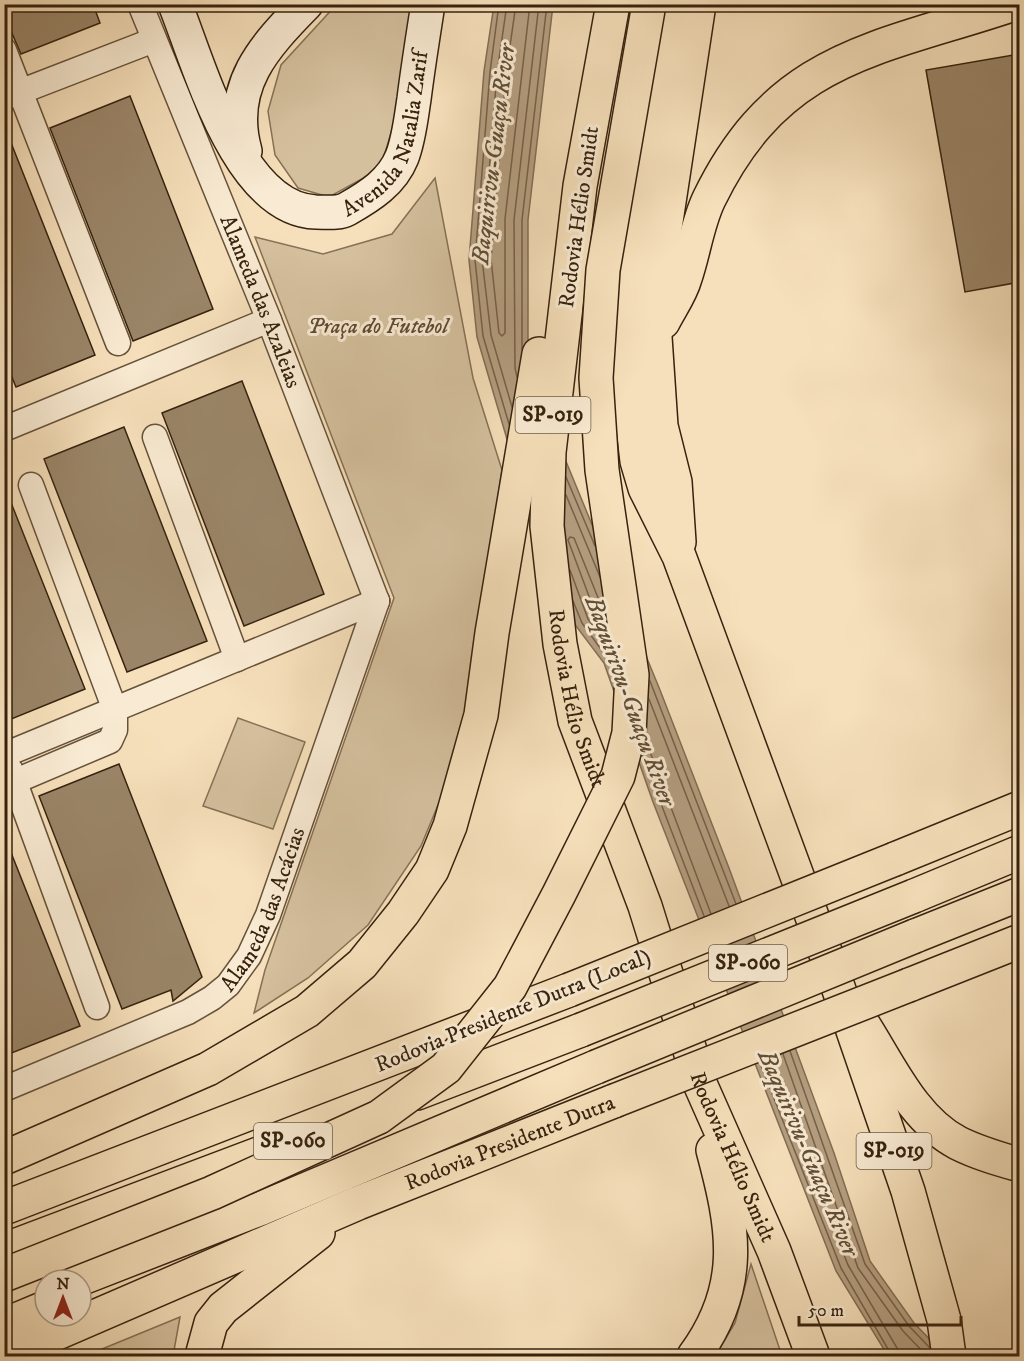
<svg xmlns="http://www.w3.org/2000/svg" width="1024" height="1361" font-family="'IM FELL DW Pica',serif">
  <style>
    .green { fill: #d5c09e; stroke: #867156; stroke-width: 1.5 }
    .water { fill: #b59f81; stroke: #826d53; stroke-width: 1.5 }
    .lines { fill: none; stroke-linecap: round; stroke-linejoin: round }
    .shore { stroke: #766048; stroke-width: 1.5 }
    .building { fill: #9a8568; stroke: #36220f; stroke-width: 1.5 }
    .street-casing { stroke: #66523a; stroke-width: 27 }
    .secondary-casing { stroke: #36220f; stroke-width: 36 }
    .highway-casing { stroke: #36220f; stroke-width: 36 }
    .street { stroke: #f9ebd3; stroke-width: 24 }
    .secondary { stroke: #f9ebd3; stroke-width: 33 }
    .highway { stroke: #f6e0bb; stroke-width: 33 }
    .highway-bridge-casing { stroke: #36220f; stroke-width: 36; stroke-linecap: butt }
    .highway-bridge { stroke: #f6e0bb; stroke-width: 33 }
    .labels { text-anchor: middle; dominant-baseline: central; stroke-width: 6; stroke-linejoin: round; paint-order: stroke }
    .shield { fill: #f9ebd3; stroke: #705e4a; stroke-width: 1.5 }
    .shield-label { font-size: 21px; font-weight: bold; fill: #36220f }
    .street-label { font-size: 22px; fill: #36220f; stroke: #f9ebd3 }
    .park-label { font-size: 22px; font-style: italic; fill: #5e4a33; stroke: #f9ebd3 }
    .water-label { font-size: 24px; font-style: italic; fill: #624e37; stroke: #f9ebd3 }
  </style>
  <rect width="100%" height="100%" fill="#f6e0bb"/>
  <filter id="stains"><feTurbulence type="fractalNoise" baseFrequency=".00333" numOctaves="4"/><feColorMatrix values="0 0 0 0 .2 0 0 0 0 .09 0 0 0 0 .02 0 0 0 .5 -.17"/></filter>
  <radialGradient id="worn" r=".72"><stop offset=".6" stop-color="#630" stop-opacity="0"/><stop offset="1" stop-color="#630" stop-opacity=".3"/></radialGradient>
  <g class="green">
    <path d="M336,5H414L405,87L380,169L329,197L298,188L275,155L268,111L281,65Z"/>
    <path d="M435,178L473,378L502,470L460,752L421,846L368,925L308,978L254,1013L265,970L394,598L255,237L323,254L392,234Z"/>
    <path d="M238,718L305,742L273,829L203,806Z"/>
    <path d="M751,1264L782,1356H715L735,1323Z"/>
    <path d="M180,1317L173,1356H85Z"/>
  </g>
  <path class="water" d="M494,5H553L528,220V369L660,690L729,868L834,1153L870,1261L914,1323L946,1356H888L836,1271L653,802L604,663L576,626L509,446L477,337L469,260L484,71Z"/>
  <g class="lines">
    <g class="shore">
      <path d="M499,4L490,72L475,260L483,336L509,424"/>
      <path d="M507,4L497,73L482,259L491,335L512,407"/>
      <path d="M516,4L506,74L491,259L499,333L502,336L505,333V219L530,4"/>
      <path d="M522,349V220L547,4"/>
      <path d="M517,377L515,368L514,220L539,4"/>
      <path d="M566,477L595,546"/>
      <path d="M566,495L600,577"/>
      <path d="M570,570L588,619L610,649"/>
      <path d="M573,601L582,623L608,659L614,673"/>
      <path d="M605,615L574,538L570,537L568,540L596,615L602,623H606"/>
      <path d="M650,681L736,904"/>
      <path d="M649,699L729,906"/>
      <path d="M646,741L711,914"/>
      <path d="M642,754L704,916"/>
      <path d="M790,1051L865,1264L909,1326L930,1348"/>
      <path d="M783,1054L858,1268L903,1331L927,1356"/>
      <path d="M767,1060L848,1265L897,1348L899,1356"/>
      <path d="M760,1063L841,1268L892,1356"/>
    </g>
  </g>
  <g class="building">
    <path d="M4,4H93L100,23L21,54L4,15Z"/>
    <path d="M1020,54V282L965,292L926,70Z"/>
    <path d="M130,96L213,309L133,341L50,128Z"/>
    <path d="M4,125L95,355L16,387L4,358Z"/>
    <path d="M242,381L324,594L244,626L162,413Z"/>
    <path d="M124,427L207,641L127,672L44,459Z"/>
    <path d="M4,485L85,689L4,722Z"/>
    <path d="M119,764L202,977L173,1001L171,990L122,1009L39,796Z"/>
    <path d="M4,835L80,1026L4,1056Z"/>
  </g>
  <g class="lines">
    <g class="street-casing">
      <g id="street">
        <path id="s1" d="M140,4L269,320L377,601"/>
        <path d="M4,50L118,343"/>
        <path d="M4,98L154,40"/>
        <path d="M4,429L269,320"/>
        <path d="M155,437L237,659"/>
        <path d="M4,755L377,601"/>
        <path d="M10,769L97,1007"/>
        <path d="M4,786L110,741L115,730V710L31,485"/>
        <path id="s2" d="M4,1089L188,1012L212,998L228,985L249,956L268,915L377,601"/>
      </g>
    </g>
    <g class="secondary-casing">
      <g id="secondary">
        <path id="s3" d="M175,4C199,64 238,210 316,212C327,212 338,214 347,209C370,196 392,182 402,157C409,139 411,118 414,99C418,67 423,36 428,4"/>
        <path d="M245,151C227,86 264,47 306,4"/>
      </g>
    </g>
    <g class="highway-casing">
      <g id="highway">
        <path id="s4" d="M613,4L580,186L549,452L547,526L560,644L575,721L645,906L701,1086L774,1251L813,1356"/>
        <path d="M674,4L647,149L630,312V402L637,461L645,488L679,556L837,984L908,1191L944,1320L949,1356"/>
        <path d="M663,322C670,308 681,293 685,278C694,252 697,224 709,199C779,55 877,50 1014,4"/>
        <path d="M679,542L675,482L661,426L655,337L665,228L699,4"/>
        <path d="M895,859L1020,808"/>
        <path d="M914,896L1020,852"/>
        <path d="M915,936L1020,894"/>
        <path d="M909,985L1020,941"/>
        <path d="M861,1021C888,1062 912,1119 958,1143C978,1153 999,1159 1020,1165"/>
        <path d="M417,1093L581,1030"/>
        <path d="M4,1158L208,1069L307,1011L362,964L403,913L432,870L450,826L481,715L492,633L539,354"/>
        <path d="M4,1208L569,990"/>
        <path d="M4,1250L285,1144"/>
        <path d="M77,1280L262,1208L596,1067"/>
        <path d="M4,1325L45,1308"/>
        <path id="s5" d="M4,1356L358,1203L614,1101"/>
        <path d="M202,1356L211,1323L223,1308L318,1233"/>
        <path d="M694,1356C745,1287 734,1228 713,1150"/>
      </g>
    </g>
    <use href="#street" class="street"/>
    <use href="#secondary" class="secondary"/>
    <use href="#highway" class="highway"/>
    <g class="highway-bridge-casing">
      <g id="highway-bridge">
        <path d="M569,990L895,859"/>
        <path d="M581,1030L914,896"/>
        <path d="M596,1067L915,936"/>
        <path d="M614,1101L909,985"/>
        <path d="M4,1275L212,1193L379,1117L446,1068L510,987L559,894L618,776L629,733L632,675L602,470L596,378L603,270L649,4"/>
      </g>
    </g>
    <use href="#highway-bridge" class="highway-bridge"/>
  </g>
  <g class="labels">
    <g class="shield">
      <rect x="515.5" y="397" width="75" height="36" rx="4.5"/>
      <rect x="709" y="945" width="78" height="36" rx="4.5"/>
      <rect x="254" y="1123" width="78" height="36" rx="4.5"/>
      <rect x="856.5" y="1133" width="75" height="36" rx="4.5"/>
    </g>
    <g class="shield-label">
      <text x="553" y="415">SP-019</text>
      <text x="748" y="963">SP-060</text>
      <text x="293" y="1141">SP-060</text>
      <text x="894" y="1151">SP-019</text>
    </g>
    <g class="street-label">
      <text stroke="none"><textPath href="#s3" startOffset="386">Avenida Natalia Zarif</textPath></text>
      <text transform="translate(579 217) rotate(-82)">Rodovia Hélio Smidt</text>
      <text stroke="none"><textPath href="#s1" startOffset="321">Alameda das Azaleias</textPath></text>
      <text stroke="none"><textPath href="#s4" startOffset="702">Rodovia Hélio Smidt</textPath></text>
      <text stroke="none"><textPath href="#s2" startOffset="332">Alameda das Acácias</textPath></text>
      <text transform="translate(513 1011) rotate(-22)">Rodovia Presidente Dutra (Local)</text>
      <text stroke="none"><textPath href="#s5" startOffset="549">Rodovia Presidente Dutra</textPath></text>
      <text stroke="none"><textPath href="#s4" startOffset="1188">Rodovia Hélio Smidt</textPath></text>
    </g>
    <g class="park-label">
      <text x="378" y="326">Praça do Futebol</text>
    </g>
    <g class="water-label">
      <text transform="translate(494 154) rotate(-83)">Baquirivu-Guaçu River</text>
      <text transform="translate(630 701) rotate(70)">Baquirivu-Guaçu River</text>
      <text transform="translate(808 1153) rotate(67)">Baquirivu-Guaçu River</text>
    </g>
  </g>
  <rect width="1024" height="1361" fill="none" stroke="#f6e0bb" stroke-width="24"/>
  <rect x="6" y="6" width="1012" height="1349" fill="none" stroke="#36220f" stroke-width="3"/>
  <rect x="12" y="12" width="1000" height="1337" fill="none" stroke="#36220f" stroke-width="1.5"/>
  <g transform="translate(63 1298)"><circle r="28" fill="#f9ebd3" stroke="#ab9b85" stroke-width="1.5"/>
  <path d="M0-4.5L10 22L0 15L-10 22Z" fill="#8f2418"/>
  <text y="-9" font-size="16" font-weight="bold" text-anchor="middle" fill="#36220f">N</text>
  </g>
  <path d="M799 1316v9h162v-9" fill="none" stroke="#36220f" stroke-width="3"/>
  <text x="808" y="1316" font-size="18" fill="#36220f" stroke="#f9ebd3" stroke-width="4.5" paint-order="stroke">50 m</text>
  <rect width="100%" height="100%" filter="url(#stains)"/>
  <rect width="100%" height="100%" fill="url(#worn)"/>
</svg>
